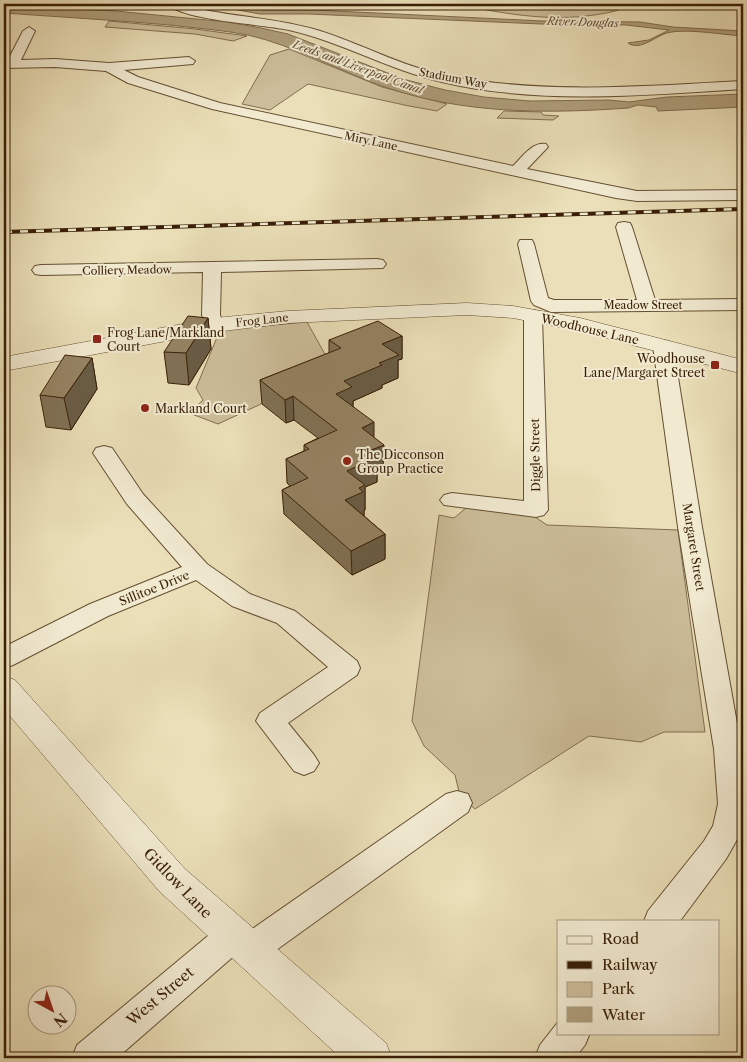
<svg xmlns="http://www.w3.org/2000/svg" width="747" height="1062" font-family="'Libre Caslon Text',serif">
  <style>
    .green { fill: #ccbe9a; stroke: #826e50 }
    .water { fill: #ae9e7b; stroke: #7f6b4c }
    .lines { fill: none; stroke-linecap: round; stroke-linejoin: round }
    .minor-casing { stroke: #654f32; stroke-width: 2 }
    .tertiary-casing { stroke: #654f32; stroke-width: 1 }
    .minor { fill: #f1ead1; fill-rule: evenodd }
    .tertiary { fill: #f1ead1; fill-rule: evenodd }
    .rail-casing { stroke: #391f06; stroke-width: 4 }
    .rail { stroke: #f1ead1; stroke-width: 2.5; stroke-dasharray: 8; stroke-linecap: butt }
    .wall { fill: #807155; stroke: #391f06 }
    .shaded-wall { fill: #685c45; stroke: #391f06 }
    .building { fill: #958363; stroke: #391f06 }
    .poi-dot { fill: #8f2418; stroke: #f1ead1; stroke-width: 2 }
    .labels { text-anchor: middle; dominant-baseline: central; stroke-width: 4; stroke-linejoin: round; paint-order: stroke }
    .far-water-label { font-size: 11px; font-style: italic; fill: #624b2f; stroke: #f1ead1 }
    .far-street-label { font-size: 11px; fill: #391f06; stroke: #f1ead1 }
    .street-label { font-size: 12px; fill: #391f06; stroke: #f1ead1 }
    .poi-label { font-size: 12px; fill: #391f06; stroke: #f1ead1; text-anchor: start }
    .near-street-label { font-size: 15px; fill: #391f06; stroke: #f1ead1 }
  </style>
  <rect width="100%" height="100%" fill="#eadfb8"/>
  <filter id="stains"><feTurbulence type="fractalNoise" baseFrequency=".004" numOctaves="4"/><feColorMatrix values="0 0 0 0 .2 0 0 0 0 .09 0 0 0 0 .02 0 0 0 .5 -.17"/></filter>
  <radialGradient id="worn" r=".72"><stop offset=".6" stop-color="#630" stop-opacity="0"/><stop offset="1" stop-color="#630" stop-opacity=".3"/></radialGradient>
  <g class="green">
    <path d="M455,4H525L540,7H559L586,4H631C621,11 607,13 594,15C547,22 502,13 455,4Z"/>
    <path d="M109,21L195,29L247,36L233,41L195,34L105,27Z"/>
    <path d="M289,49L382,87L447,104L437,111L409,106L308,84L270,110L242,104L270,55Z"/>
    <path d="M504,111L541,112L543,115L559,116L553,120L497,118Z"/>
    <path d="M307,322L326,356L330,372L218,424L189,413L203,400L196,388L220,330Z"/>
    <path d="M467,507L532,515L547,525L678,530L705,732H664L641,742L589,736L475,809L460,796L455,775L424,746L412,721L439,515L454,518Z"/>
  </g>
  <g class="water">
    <path d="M205,4H221L263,10H314L543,21L640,22L673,27L743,31V36C724,35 681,27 664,34C654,38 639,51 628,43L649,40L669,30L626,25L541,24L308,14H260Z"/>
    <path d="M4,6L116,11L227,22L261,28L288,34L403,79L445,90L484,97L530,101L609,100L629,102L667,97L743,94V107L658,111L656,107L638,105L628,108C545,114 461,114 382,86C337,70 295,46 248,35C222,30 195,28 169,25C114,20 59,17 4,13Z"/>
  </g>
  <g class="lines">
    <g class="minor-casing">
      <g id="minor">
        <path d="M168,4C185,3 200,10 216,12C250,18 284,20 317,30C360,43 400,66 445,75C543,95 644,86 743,81V89C647,95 537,105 442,82C389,70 342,42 289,30C263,24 184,21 168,4Z"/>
        <path d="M29,27L35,31L21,60L55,59L109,63L189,57L195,61L193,64L124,70L138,77L220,103L513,166C522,157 533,141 546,144L548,147L527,169L637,191L743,190V200L637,201L616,198L212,109L128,83L106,71L55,67L4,68V60H8L23,31Z"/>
        <path d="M624,222L630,223L632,227L655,300L743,299V310L551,312L534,305L531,301L518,244L520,240H532L534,244L548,298L554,300H637L616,227L618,223Z"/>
        <path d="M377,259L383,260L386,264L383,268L221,272L220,315L224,325L222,329L215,331L208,329L202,315L203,272L41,275L35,274L32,270L35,266L41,265Z"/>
        <path d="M533,310L540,312L542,316L548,510L544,515L536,517L444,505L440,500L444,495L452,493L524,501V316L526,312Z"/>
        <path d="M663,340L670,342L673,346L702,527L743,757V829L726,859L680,921H644L648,911L704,841L713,826L718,804L714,749L678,527L653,346L656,342Z"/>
        <path d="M104,446L112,448L143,494L207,564L250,594L295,611L357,661L360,668L357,675L288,723L314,755L319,763L314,771L304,775L294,771L256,721L260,713L328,667L277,623L232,606L196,580L108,616L13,665L4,668V647L90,604L182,567L127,504L93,453L96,448Z"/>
        <path d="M457,791L468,794L472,803L468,812L261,961L249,965L237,961L235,955L117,1058H72L77,1045L221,925L233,921L245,925L248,932L446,794Z"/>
        <path d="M558,1022V1033H590L585,1045L575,1058H535L540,1045Z"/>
      </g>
    </g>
    <g class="tertiary-casing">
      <g id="tertiary">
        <path d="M467,303L513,306L580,318L743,360V374L579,331L513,318L467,315L288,323L215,332L4,371V357L215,318L288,311Z"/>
        <path d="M4,676L15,680L185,869L386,1043L392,1058H341L159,891L4,709Z"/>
      </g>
    </g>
    <use href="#minor" class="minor"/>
    <use href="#tertiary" class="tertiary"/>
    <g class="rail-casing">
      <path id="rail" d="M4,232L743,209"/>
    </g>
    <use href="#rail" class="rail"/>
  </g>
  <g class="wall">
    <path d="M208,318L211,349L189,385L168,383L164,352Z"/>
    <path d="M402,336V359L398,360V378L382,385V388L353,401V406L374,438L383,469L377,472V482L365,487V510H364V516L385,534V559L352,575L284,514L282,490L290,486L287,483L286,459L304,451V445L318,438L294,420L286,423L262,404L260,380L329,353V340Z"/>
    <path d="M92,358L97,389L71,430L46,427L40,395Z"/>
  </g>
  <g class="shaded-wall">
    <path d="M208,318L211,349L189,385L186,353Z"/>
    <path d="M402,336V359L398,360V378L382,385V388L353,401V411L336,394L344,381L382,344Z"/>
    <path d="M92,358L97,389L71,430L64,398Z"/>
    <path d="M293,396L294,420L286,423L285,400Z"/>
    <path d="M374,422V446L362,428Z"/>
    <path d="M384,445L383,469L377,472V482L365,487V510H364V516L345,500L347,471L369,451Z"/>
    <path d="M385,534V559L352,575L351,551Z"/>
  </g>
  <g class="building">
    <path d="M188,316L208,318L186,353L164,352Z"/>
    <path d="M378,321L402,336L382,344L399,355L379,363L382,365L344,381L352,387L336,394L374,422L362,428L384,445L369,451L377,457L347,471L365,485L359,488L363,492L345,500L385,534L351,551L282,490L308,478L286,459L309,449L304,445L337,430L293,396L285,400L260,380L341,348L329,340Z"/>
    <path d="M65,355L92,358L64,398L40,395Z"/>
  </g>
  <g class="poi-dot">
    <rect x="92" y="334" width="10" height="10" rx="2.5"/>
    <rect x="710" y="360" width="10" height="10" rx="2.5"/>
    <circle cx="145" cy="408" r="5"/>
    <circle cx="347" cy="461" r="5"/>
  </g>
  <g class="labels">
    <g class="far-water-label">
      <text transform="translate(583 22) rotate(2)">River Douglas</text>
      <text transform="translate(358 67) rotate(20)">Leeds and Liverpool Canal</text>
    </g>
    <g class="far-street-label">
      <text transform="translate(453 78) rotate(11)">Stadium Way</text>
      <text transform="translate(371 141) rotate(12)">Miry Lane</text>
      <text transform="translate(127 270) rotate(-1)">Colliery Meadow</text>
      <text x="643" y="305">Meadow Street</text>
      <text transform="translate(262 320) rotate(-6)">Frog Lane</text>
    </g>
    <g class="street-label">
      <text transform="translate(590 329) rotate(13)">Woodhouse Lane</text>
      <text transform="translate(535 455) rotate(-91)">Diggle Street</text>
      <text transform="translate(694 547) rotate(81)">Margaret Street</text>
      <text transform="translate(154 588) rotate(-22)">Sillitoe Drive</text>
    </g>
    <g class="poi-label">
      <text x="107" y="332">Frog Lane/Markland<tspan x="107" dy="14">Court</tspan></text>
      <text x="705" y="358" text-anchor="end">Woodhouse<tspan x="705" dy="14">Lane/Margaret Street</tspan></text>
      <text x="155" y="408">Markland Court</text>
      <text x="357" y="454">The Dicconson<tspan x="357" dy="14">Group Practice</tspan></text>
    </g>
    <g class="near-street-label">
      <text transform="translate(178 883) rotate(46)">Gidlow Lane</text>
      <text transform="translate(160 996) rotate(-40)">West Street</text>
    </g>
  </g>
  <rect width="747" height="1062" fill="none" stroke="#eadfb8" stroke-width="20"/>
  <rect x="5" y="5" width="737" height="1052" fill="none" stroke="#391f06" stroke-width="2.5"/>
  <rect x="10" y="10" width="727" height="1042" fill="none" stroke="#391f06"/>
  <rect x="557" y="920" width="162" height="115" fill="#f1ead1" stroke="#a79980"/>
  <rect x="567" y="936" width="25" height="8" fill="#f1ead1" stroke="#a79980"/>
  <text x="602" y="944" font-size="15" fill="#391f06">Road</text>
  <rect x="567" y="961" width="25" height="8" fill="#391f06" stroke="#a79980"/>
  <text x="602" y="970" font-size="15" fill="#391f06">Railway</text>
  <rect x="567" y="982" width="25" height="15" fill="#ccbe9a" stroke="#a79980"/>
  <text x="602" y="994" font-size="15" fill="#391f06">Park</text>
  <rect x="567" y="1007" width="25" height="15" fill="#ae9e7b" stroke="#a79980"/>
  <text x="602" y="1020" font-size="15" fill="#391f06">Water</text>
  <g transform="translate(52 1010) rotate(140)"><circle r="24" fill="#f1ead1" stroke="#a79980"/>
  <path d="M0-4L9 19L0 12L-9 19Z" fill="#8f2418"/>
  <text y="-8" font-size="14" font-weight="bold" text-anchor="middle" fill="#391f06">N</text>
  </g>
  <rect width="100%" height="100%" filter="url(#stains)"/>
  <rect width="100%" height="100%" fill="url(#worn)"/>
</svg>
